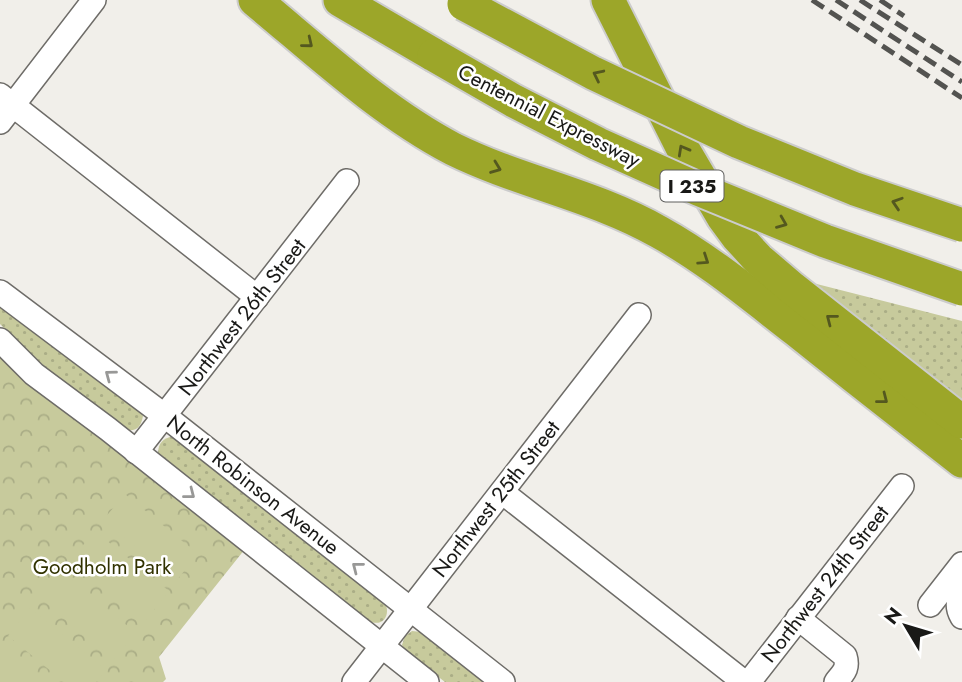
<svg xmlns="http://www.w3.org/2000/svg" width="962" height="682" font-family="Jost,sans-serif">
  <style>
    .grass { fill: url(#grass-dots) }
    .park { fill: url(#park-crowns) }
    .pitch { fill: #c7ca9c }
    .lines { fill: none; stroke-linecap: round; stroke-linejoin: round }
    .minor-casing { stroke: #6e6c68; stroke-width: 26 }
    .highway-casing { stroke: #ccc; stroke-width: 37 }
    .minor { stroke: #fff; stroke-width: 23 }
    .highway { stroke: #9ca629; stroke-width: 33 }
    .rail { stroke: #535350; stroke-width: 5; stroke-dasharray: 14 7; stroke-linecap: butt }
    .highway-bridge-casing { stroke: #ccc; stroke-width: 37; stroke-linecap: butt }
    .highway-bridge { stroke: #9ca629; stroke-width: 33 }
    .oneway { stroke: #54581f }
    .oneway2 { stroke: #989897 }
    .labels { text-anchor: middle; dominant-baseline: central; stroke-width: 5; stroke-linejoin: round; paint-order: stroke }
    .shield { fill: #fff; stroke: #5e5e5d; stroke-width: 2 }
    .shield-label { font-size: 19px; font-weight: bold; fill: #191917 }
    .street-label { font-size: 21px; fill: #191917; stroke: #fff }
    .park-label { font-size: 21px; fill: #313200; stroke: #fff }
  </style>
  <defs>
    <pattern id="grass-dots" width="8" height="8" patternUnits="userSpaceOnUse" patternTransform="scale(1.75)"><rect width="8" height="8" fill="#c7ca9c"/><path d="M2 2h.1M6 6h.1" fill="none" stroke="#aaad86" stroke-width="1.8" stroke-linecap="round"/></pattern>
    <pattern id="park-crowns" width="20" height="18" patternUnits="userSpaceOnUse" patternTransform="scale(1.75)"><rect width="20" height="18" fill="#c7ca9c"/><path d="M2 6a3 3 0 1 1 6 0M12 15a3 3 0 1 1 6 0" fill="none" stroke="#aaad86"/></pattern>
  </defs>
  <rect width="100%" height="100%" fill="#f1efea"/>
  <g class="grass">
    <path d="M805,281L962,321V404Z"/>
    <path d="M0,300L138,409L143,416C141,426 137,433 125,429L34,358L0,324Z"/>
    <path d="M170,437L176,438L384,601C392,614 383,628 369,621L158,455C158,446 160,440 170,437Z"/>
    <path d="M412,631L421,632L485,682H445L406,652L402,645L405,636Z"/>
  </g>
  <path class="park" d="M0,356L245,549L159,657L166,679L163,682H0Z"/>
  <g class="pitch">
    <path d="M125,494L198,554L177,580L103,520Z"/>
    <path d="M95,531L169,591L146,620L72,558Z"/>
    <path d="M61,571L136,633L114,659L40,598Z"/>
    <path d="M30,608L106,670L96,682H64L8,636Z"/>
    <path d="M0,649L41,682H0Z"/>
  </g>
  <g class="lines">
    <g class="minor-casing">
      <g id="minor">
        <path d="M0,95L257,297"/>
        <path d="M0,122L94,0"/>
        <path d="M0,292L165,416L503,682"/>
        <path d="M0,340L34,374L108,429L427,682"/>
        <path d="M136,452L347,181"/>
        <path d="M502,492L744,682"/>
        <path d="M962,592C957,602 957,608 962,617"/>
        <path d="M930,605L962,564"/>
        <path d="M798,618L845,656C849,669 843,673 836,682"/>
        <path d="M354,682L639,315"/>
        <path d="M749,682L902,486"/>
      </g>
    </g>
    <g class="highway-casing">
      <g id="highway">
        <path d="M255,0C318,52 381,111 453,149C520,182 594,195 659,232C708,259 752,296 796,330C851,374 907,418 962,461"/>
        <path d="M340,0L434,55"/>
        <path d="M608,0L683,149L723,217L737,236L758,259L792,288L962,422"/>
      </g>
    </g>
    <use href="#minor" class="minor"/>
    <use href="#highway" class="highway"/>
    <g class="rail">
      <path d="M812,0L962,98"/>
      <path d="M836,0L962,82"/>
      <path d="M860,0L962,65"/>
      <path d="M880,0L904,16"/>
    </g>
    <g class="highway-bridge-casing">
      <g id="highway-bridge">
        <path d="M464,4L593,73L739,142L855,189L962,225"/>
        <path d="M434,55L514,101L598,144L698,189L825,241L962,289"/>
      </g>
    </g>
    <use href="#highway-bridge" class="highway-bridge"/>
  </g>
  <defs><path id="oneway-chevron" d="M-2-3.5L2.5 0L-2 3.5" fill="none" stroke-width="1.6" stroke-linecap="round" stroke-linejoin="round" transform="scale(1.75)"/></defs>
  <g class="oneway">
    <use href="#oneway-chevron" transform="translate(308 43) rotate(39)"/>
    <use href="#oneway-chevron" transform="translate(598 75) rotate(-154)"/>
    <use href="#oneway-chevron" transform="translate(683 150) rotate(-119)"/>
    <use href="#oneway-chevron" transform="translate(496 168) rotate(21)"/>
    <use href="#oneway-chevron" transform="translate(897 203) rotate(-162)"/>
    <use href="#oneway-chevron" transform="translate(782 223) rotate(22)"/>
    <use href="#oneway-chevron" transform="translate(704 260) rotate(34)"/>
    <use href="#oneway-chevron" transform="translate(831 319) rotate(-142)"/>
    <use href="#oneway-chevron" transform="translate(883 399) rotate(38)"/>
  </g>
  <g class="oneway2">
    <use href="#oneway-chevron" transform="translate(110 375) rotate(-143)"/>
    <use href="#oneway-chevron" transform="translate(190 494) rotate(38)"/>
    <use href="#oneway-chevron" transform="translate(357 567) rotate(-142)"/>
  </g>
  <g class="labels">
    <rect class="shield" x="660.5" y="170.5" width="63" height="31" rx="5"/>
    <g class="shield-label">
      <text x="692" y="186">I 235</text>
    </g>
    <g class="street-label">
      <text transform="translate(549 116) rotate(27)">Centennial Expressway</text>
      <text transform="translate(242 317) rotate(-52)">Northwest 26th Street</text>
      <text transform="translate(253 485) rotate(38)">North Robinson Avenue</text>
      <text transform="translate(496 499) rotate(-52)">Northwest 25th Street</text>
      <text transform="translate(825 584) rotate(-52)">Northwest 24th Street</text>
    </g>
    <g class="park-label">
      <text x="102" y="567">Goodholm Park</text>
    </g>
  </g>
  <g transform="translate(906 626) rotate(308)" stroke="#ffffff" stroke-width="5" paint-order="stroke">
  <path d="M0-5L12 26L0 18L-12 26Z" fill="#191917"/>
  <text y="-10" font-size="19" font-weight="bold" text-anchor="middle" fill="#191917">N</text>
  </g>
</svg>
